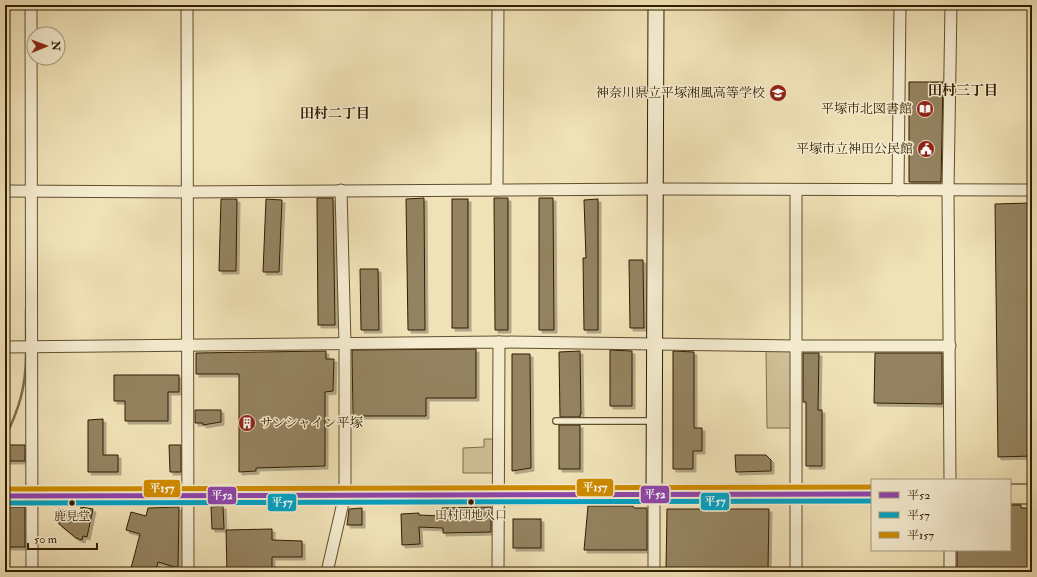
<svg xmlns="http://www.w3.org/2000/svg" width="1037" height="577" font-family="'IM FELL Double Pica','Noto Serif JP',serif">
  <style>
    .green { fill: #d0c198; stroke: #806f4c }
    .lines { fill: none; stroke-linecap: round; stroke-linejoin: round }
    .stream { stroke: #7d6b49; stroke-width: 2.5 }
    .building { fill: #948360; stroke: #311d01; filter: url(#shadow) }
    .lane-casing { stroke: #614e2e; stroke-width: 8 }
    .street-casing { stroke: #614e2e; stroke-width: 13 }
    .secondary-casing { stroke: #311d01; stroke-width: 17 }
    .highway-casing { stroke: #311d01; stroke-width: 21 }
    .lane { stroke: #f5ecd0; stroke-width: 5.5 }
    .street { stroke: #f5ecd0; stroke-width: 11 }
    .secondary { stroke: #f5ecd0; stroke-width: 15 }
    .highway { stroke: #f0e2b7; stroke-width: 19 }
    .bus-1-casing { stroke: #f5ecd0; stroke-width: 8 }
    .bus-2-casing { stroke: #f5ecd0; stroke-width: 8 }
    .bus-3-casing { stroke: #f5ecd0; stroke-width: 8 }
    .bus-1 { stroke: #8e44ad; stroke-width: 5 }
    .bus-2 { stroke: #02a2c4; stroke-width: 5 }
    .bus-3 { stroke: #cf8b00; stroke-width: 5 }
    .bus-dot { fill: #311d01; stroke: #f5ecd0; stroke-width: 1.5 }
    .labels { text-anchor: middle; dominant-baseline: central; stroke-width: 3; stroke-linejoin: round; paint-order: stroke }
    .bus-label { font-size: 12px; fill: #311d01; stroke: #f5ecd0 }
    .poi-label { font-size: 13px; fill: #311d01; stroke: #f5ecd0; text-anchor: end }
    .neighbourhood-label { font-size: 14px; font-weight: bold; fill: #311d01; stroke: #f5ecd0 }
    .line-badge { stroke: #f5ecd0; stroke-width: 1.5 }
    .badge-label { font-size: 11px; text-anchor: middle; font-weight: bold; fill: #fff }
  </style>
  <defs>
    <filter id="shadow"><feDropShadow dx="3" dy="3" stdDeviation="0" flood-color="#0004"/></filter>
  </defs>
  <rect width="100%" height="100%" fill="#f0e2b7"/>
  <filter id="stains"><feTurbulence type="fractalNoise" baseFrequency=".005" numOctaves="4"/><feColorMatrix values="0 0 0 0 .2 0 0 0 0 .09 0 0 0 0 .02 0 0 0 .5 -.17"/></filter>
  <radialGradient id="worn" r=".72"><stop offset=".6" stop-color="#630" stop-opacity="0"/><stop offset="1" stop-color="#630" stop-opacity=".3"/></radialGradient>
  <g class="green">
    <path d="M766,350H790L792,352V428H767Z"/>
    <path d="M484,439H494V473H463V448L484,447Z"/>
  </g>
  <g class="lines">
    <g class="stream">
      <path d="M26,343V309"/>
      <path d="M5,438C19,409 26,387 26,354"/>
    </g>
  </g>
  <g class="building">
    <path d="M909,82H943L941,182H909Z"/>
    <path d="M317,198H333L335,325H318Z"/>
    <path d="M424,198L425,330H408L406,199Z"/>
    <path d="M494,198H508V330H495Z"/>
    <path d="M539,198H553L554,330H539Z"/>
    <path d="M221,199H237L236,271H219Z"/>
    <path d="M266,199L282,200L279,272H263Z"/>
    <rect x="452" y="199" width="16" height="129"/>
    <path d="M598,199V330H584L583,258H586L584,200Z"/>
    <path d="M1032,203V456L998,457L995,204Z"/>
    <path d="M629,260H643L644,328H630Z"/>
    <path d="M360,269H378L379,330H361Z"/>
    <path d="M476,349V398H426V416H353L352,350Z"/>
    <path d="M610,350L632,351V406H610Z"/>
    <path d="M326,351V359H334L333,391L325,392V466L256,468V471L239,472V374H196V353Z"/>
    <path d="M580,351L581,414H580V417H560L559,352Z"/>
    <path d="M673,351L694,352V428H702V451H693V469H673Z"/>
    <path d="M803,353H819L818,410H822V466H806V402H803Z"/>
    <path d="M875,353H942V404L874,403Z"/>
    <path d="M512,354H530L531,468L512,471Z"/>
    <path d="M114,375H179V392H168V421H125V401H114Z"/>
    <path d="M195,410H221V422L203,425V423H195Z"/>
    <path d="M103,419V455H118V472H88V420Z"/>
    <rect x="559" y="425" width="21" height="44"/>
    <rect x="6" y="445" width="19" height="16"/>
    <path d="M169,445H181V472H170Z"/>
    <path d="M735,455H766L771,460V471L736,472Z"/>
    <path d="M1010,505H1021V508H1032V572H957V550H1010Z"/>
    <path d="M223,506L224,529H212L211,507Z"/>
    <path d="M588,506H633L634,508H647V550H584Z"/>
    <rect x="5" y="507" width="20" height="40"/>
    <path d="M81,507L93,509L87,537L83,536L82,540L76,538L59,524V509L80,514Z"/>
    <path d="M179,507L178,568L158,562L155,572H130L140,534L126,530L131,512L146,516L148,508Z"/>
    <path d="M491,507V532L443,533V528L419,527L420,544L402,545L401,514L419,513V515L443,516L442,508Z"/>
    <path d="M362,508V525H347L349,509Z"/>
    <path d="M667,509H769L768,569L666,568Z"/>
    <rect x="513" y="519" width="28" height="29"/>
    <path d="M272,529V540L302,541V557H272V572H227L226,530Z"/>
  </g>
  <g class="lines">
    <g class="lane-casing">
      <path id="lane" d="M556,421H654"/>
    </g>
    <g class="street-casing">
      <g id="street">
        <path d="M31,5L32,572"/>
        <path d="M187,5L188,572"/>
        <path d="M497,190L498,5"/>
        <path d="M898,190L900,5"/>
        <path d="M5,191L187,192L656,189L1032,190"/>
        <path d="M5,347L499,342L795,346H950"/>
        <path d="M950,480L948,190L951,5"/>
        <path d="M654,495V572"/>
        <path d="M950,550V572"/>
        <path d="M327,572L345,494V344L341,190"/>
        <path d="M498,572L499,342"/>
        <path d="M796,572V190"/>
      </g>
    </g>
    <g class="secondary-casing">
      <path id="secondary" d="M654,495L656,5"/>
    </g>
    <g class="highway-casing">
      <g id="highway">
        <path d="M1010,494H1032"/>
        <path d="M5,496L872,494"/>
      </g>
    </g>
    <use href="#lane" class="lane"/>
    <use href="#street" class="street"/>
    <use href="#secondary" class="secondary"/>
    <use href="#highway" class="highway"/>
    <g class="bus-1-casing">
      <path id="bus-1" d="M5,496L872,494"/>
    </g>
    <g class="bus-2-casing">
      <path id="bus-2" d="M5,503L872,501"/>
    </g>
    <g class="bus-3-casing">
      <path id="bus-3" d="M5,489L872,487"/>
    </g>
    <use href="#bus-1" class="bus-1"/>
    <use href="#bus-2" class="bus-2"/>
    <use href="#bus-3" class="bus-3"/>
  </g>
  <defs>
    <g id="school-disc" transform="scale(0.9)"><circle r="9.5" fill="#8f2418" stroke="#f5ecd0"/><path d="M0-5L7-2L0 1L-7-2ZM-4 1L0 2.5L4 1V4Q0 6-4 4Z" fill="#fff"/></g>
    <g id="library-disc" transform="scale(0.9)"><circle r="9.5" fill="#8f2418" stroke="#f5ecd0"/><path d="M-6-4Q-3-5.5-.7-3.5V5Q-3 3-6 4ZM6-4Q3-5.5 .7-3.5V5Q3 3 6 4Z" fill="#fff"/></g>
    <g id="civic-disc" transform="scale(0.9)"><circle r="9.5" fill="#8f2418" stroke="#f5ecd0"/><path d="M-.6-6.5H3V-4.5H.6V-3L4-1V1h2V6H-6V1h2V-1L-.6-3ZM-1.2 2.5V6h2.4V2.5Z" fill="#fff"/></g>
    <g id="building-disc" transform="scale(0.9)"><circle r="9.5" fill="#8f2418" stroke="#f5ecd0"/><path d="M-4-6H4V6H1V3H-1V6H-4ZM-2.5-4.3h1.7v1.8h-1.7ZM.8-4.3h1.7v1.8H.8ZM-2.5-1h1.7V.8h-1.7ZM.8-1h1.7V.8H.8Z" fill="#fff"/></g>
  </defs>
  <g fill-rule="evenodd">
    <use href="#school-disc" x="778" y="93"/>
    <use href="#library-disc" x="925" y="109"/>
    <use href="#civic-disc" x="926" y="149"/>
    <use href="#building-disc" x="247" y="423"/>
  </g>
  <g class="bus-dot">
    <circle cx="471" cy="502" r="3.5"/>
    <circle cx="72" cy="503" r="3.5"/>
  </g>
  <g class="labels">
    <g class="bus-label">
      <text x="471" y="515">田村団地入口</text>
      <text x="72" y="516">鹿見堂</text>
    </g>
    <g class="poi-label">
      <text x="765" y="93">神奈川県立平塚湘風高等学校</text>
      <text x="912" y="109">平塚市北図書館</text>
      <text x="913" y="149">平塚市立神田公民館</text>
      <text x="260" y="423" text-anchor="start">サンシャイン平塚</text>
    </g>
    <g class="neighbourhood-label">
      <text x="963" y="90">田村三丁目</text>
      <text x="335" y="113">田村二丁目</text>
    </g>
  </g>
  <g class="line-badge">
    <rect x="576" y="478" width="38" height="19" rx="4" fill="#cf8b00"/>
    <rect x="143" y="479" width="38" height="19" rx="4" fill="#cf8b00"/>
    <rect x="640" y="485" width="30" height="19" rx="4" fill="#8e44ad"/>
    <rect x="207" y="486" width="30" height="19" rx="4" fill="#8e44ad"/>
    <rect x="700" y="492" width="30" height="19" rx="4" fill="#02a2c4"/>
    <rect x="267" y="493" width="30" height="19" rx="4" fill="#02a2c4"/>
  </g>
  <g class="badge-label">
    <text x="595" y="491">平157</text>
    <text x="162" y="492">平157</text>
    <text x="655" y="498">平52</text>
    <text x="222" y="499">平52</text>
    <text x="715" y="505">平57</text>
    <text x="282" y="506">平57</text>
  </g>
  <rect width="1037" height="577" fill="none" stroke="#f0e2b7" stroke-width="20"/>
  <rect x="6" y="6" width="1025" height="565" fill="none" stroke="#311d01" stroke-width="2"/>
  <rect x="10" y="10" width="1017" height="557" fill="none" stroke="#311d01"/>
  <rect x="871" y="479" width="140" height="72" fill="#f5ecd0" stroke="#a7997d"/>
  <rect x="879" y="492" width="20" height="6" fill="#8e44ad" stroke="#a7997d"/>
  <text x="907" y="499" font-size="12" fill="#311d01">平52</text>
  <rect x="879" y="512" width="20" height="6" fill="#02a2c4" stroke="#a7997d"/>
  <text x="907" y="519" font-size="12" fill="#311d01">平57</text>
  <rect x="879" y="532" width="20" height="6" fill="#cf8b00" stroke="#a7997d"/>
  <text x="907" y="539" font-size="12" fill="#311d01">平157</text>
  <g transform="translate(46 46) rotate(89)"><circle r="19" fill="#f5ecd0" stroke="#a7997d"/>
  <path d="M0-3L7 15L0 10L-7 15Z" fill="#8f2418"/>
  <text y="-6" font-size="11" font-weight="bold" text-anchor="middle" fill="#311d01">N</text>
  </g>
  <path d="M28 543v6h69v-6" fill="none" stroke="#311d01" stroke-width="2"/>
  <text x="34" y="543" font-size="12" fill="#311d01" stroke="#f5ecd0" stroke-width="3" paint-order="stroke">50 m</text>
  <rect width="100%" height="100%" filter="url(#stains)"/>
  <rect width="100%" height="100%" fill="url(#worn)"/>
</svg>
